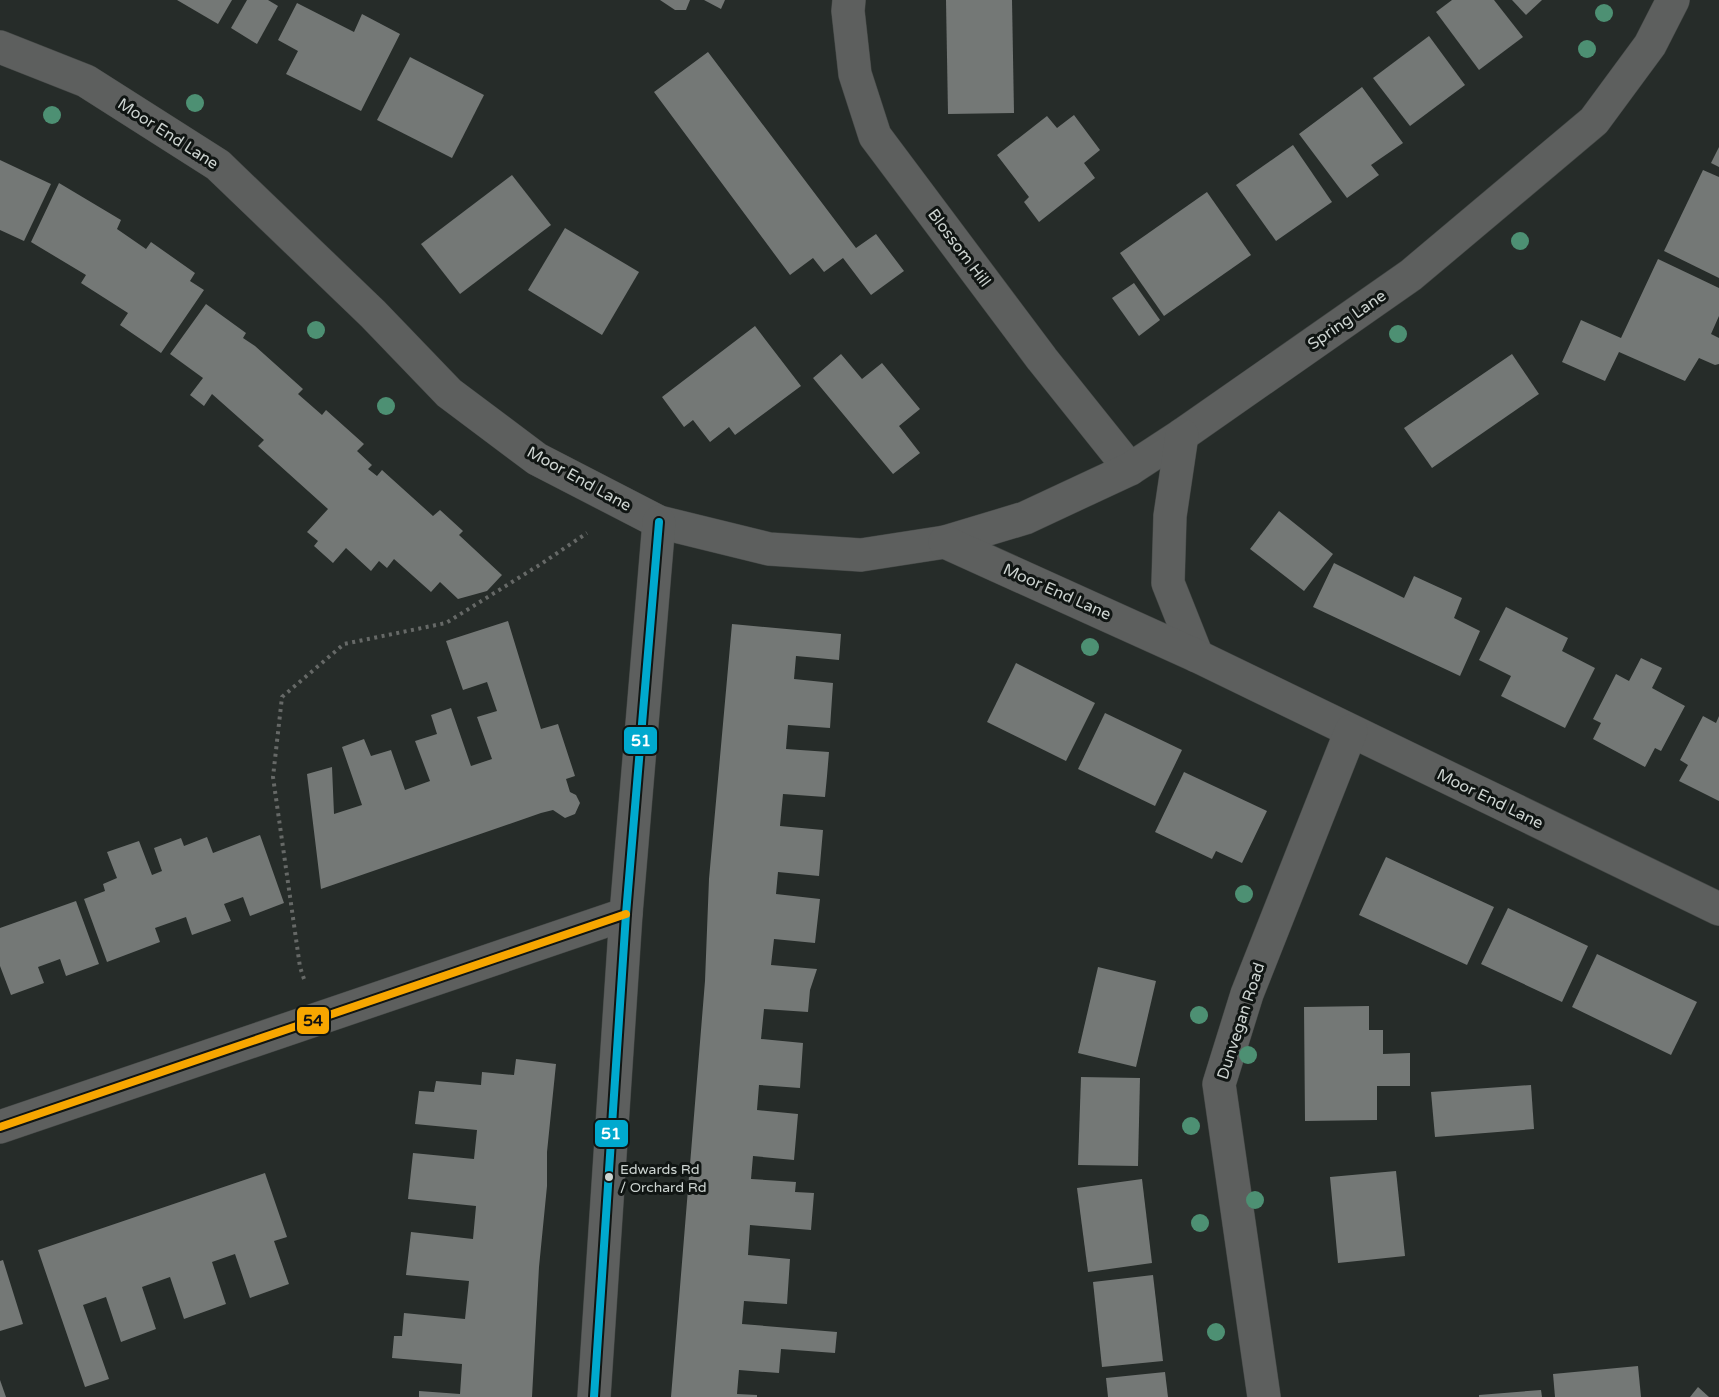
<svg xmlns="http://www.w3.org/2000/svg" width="1719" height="1397" font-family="'Varela Round',sans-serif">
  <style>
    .building { fill: #747876 }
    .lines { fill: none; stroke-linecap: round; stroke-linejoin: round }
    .minor-casing { stroke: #424644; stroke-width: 34 }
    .path { stroke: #666967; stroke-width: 4; stroke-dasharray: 3 4.5; stroke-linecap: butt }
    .minor { stroke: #5d5f5e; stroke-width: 33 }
    .bus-1-casing { stroke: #101513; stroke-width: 12 }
    .bus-2-casing { stroke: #101513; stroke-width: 12 }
    .bus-1 { stroke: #00a9ce; stroke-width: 8 }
    .bus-2 { stroke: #f7a600; stroke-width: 8 }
    .tree { fill: #4d9073 }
    .bus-dot { fill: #cdd4d1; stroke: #101513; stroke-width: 2 }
    .labels { text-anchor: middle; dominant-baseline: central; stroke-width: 6; stroke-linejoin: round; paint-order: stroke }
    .bus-label { font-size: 14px; fill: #cdd4d1; stroke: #101513; text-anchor: start }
    .street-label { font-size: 16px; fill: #cdd4d1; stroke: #101513 }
    .line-badge { stroke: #101513; stroke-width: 2 }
    .badge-label { font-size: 16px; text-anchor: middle; font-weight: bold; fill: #fff }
    .pale-badge-label { font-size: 16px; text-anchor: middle; font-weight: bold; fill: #111 }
  </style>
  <rect width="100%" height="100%" fill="#262c29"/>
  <g class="building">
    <path d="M177,0H232L218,24Z"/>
    <path d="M247,0H268L278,6L257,44L231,28Z"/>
    <path d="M660,0H690L686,10H675Z"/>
    <path d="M704,0H725L721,9Z"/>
    <path d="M946,0H1012L1014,113L948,114Z"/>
    <path d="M1452,0H1494L1523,37L1479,70L1436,12Z"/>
    <path d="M1512,0H1542L1526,15Z"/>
    <path d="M297,3L354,32L362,14L400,34L361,111L286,74L298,51L278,40Z"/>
    <path d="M1429,36L1465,85L1410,126L1373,78Z"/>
    <path d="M708,52L856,248L876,234L904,271L871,295L843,258L824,272L813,258L790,275L654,92Z"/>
    <path d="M410,57L484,95L452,158L377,120Z"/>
    <path d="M1362,87L1403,143L1371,165L1379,175L1347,198L1299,134Z"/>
    <path d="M1074,115L1100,150L1084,163L1095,178L1039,222L1024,202L1029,197L997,155L1047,116L1057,128Z"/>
    <path d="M1293,145L1332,202L1276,241L1236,185Z"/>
    <path d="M1719,147V167L1711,163Z"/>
    <path d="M0,160L51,184L24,241L0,230Z"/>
    <path d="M1703,170L1719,177V278L1664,251Z"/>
    <path d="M512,175L551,225L460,294L421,244Z"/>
    <path d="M59,183L121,220L117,229L146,249L151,242L195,273L190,281L204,290L161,353L120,325L128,313L81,283L86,275L31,242Z"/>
    <path d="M1207,192L1251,255L1164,316L1120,253Z"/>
    <path d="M565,228L639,272L602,335L528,290Z"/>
    <path d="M1658,259L1719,288V316L1711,334L1719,338V364L1715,365L1699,358L1685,381L1619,352L1605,381L1562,362L1581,320L1621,338Z"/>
    <path d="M1134,283L1160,320L1139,336L1112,298Z"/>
    <path d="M206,304L246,333L243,338L255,346L303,389L298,394L322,415L326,410L364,444L357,451L372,465L368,469L377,476L382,470L433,516L440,510L463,531L459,535L502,575L487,591L458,599L440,582L431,592L394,559L387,568L379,561L371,571L346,548L333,563L314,546L318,541L307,532L328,509L258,446L264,440L212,394L204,406L190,395L203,378L170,354Z"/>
    <path d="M755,326L801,386L735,435L729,427L710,442L693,420L684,427L662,397Z"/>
    <path d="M841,354L862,379L882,363L920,409L899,426L920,453L893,474L813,378Z"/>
    <path d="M1512,354L1539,394L1432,468L1404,428Z"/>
    <path d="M1279,511L1333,554L1304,591L1250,549Z"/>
    <path d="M1334,563L1404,598L1414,576L1462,598L1454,618L1480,631L1460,676L1313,607Z"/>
    <path d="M1506,607L1568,638L1562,651L1595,668L1565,728L1501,696L1511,676L1479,660Z"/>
    <path d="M508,621L541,729L558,724L575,776L566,779L570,792L576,795L580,803L575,814L565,818L553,810L541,813L321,889L307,774L332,767L334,814L362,805L342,747L364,739L371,756L391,750L405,790L430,781L415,741L437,734L431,715L451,708L471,766L492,759L477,717L497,711L487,682L463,690L446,641Z"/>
    <path d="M732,624L841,634L839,660L796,656L794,679L833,683L830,728L788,725L786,749L829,752L827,776L825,797L783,794L780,826L823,830L819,876L778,872L776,894L820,899L815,943L774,939L771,965L817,969L810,990L808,1012L764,1009L761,1039L803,1043L800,1088L759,1085L757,1110L798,1114L794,1160L753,1156L751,1179L796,1182L795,1192L814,1193L811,1230L750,1225L748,1255L790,1259L787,1304L744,1301L742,1324L837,1332L835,1353L781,1349L779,1373L739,1370L737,1394L757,1395V1397H671L705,981L709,879Z"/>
    <path d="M1641,658L1662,668L1652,688L1685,706L1661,751L1655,748L1645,767L1593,739L1601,723L1593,719L1616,674L1629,681Z"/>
    <path d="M1016,663L1095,703L1066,761L987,722Z"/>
    <path d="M1105,713L1182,750L1155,806L1078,769Z"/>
    <path d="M1703,716L1716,723L1719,716V801L1679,781L1688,765L1680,760Z"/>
    <path d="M1184,772L1267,811L1242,863L1216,851L1212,859L1155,832Z"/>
    <path d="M260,835L284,903L250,916L243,897L224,904L231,921L192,935L186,917L155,928L160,942L107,962L84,899L105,891L103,884L117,878L107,852L139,841L152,875L162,871L154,848L181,838L184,846L207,837L213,853Z"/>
    <path d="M1386,857L1494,907L1467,965L1359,915Z"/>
    <path d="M76,901L99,964L66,976L60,959L38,967L44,983L11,995L0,966V928Z"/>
    <path d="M1508,908L1588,946L1562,1002L1481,964Z"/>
    <path d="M1597,954L1697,1002L1671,1055L1572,1007Z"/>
    <path d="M1098,967L1156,981L1136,1067L1078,1053Z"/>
    <path d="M1369,1006V1030H1383V1054L1410,1053V1086H1377V1120L1305,1121L1304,1007Z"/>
    <path d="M516,1059L556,1064L547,1152V1186L539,1267L532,1397H419V1391L460,1394L462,1364L392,1358L394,1336H402L404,1313L465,1319L469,1281L406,1275L411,1232L473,1239L476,1206L408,1199L413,1153L474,1159L477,1130L415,1124L419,1091L434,1092L436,1081L481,1085L482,1072L514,1075Z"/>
    <path d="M1081,1077L1140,1078L1138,1166L1078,1165Z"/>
    <path d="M1531,1085L1534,1129L1435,1137L1431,1092Z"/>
    <path d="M1396,1171L1405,1256L1338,1263L1330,1177Z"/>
    <path d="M265,1173L287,1237L274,1241L289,1284L250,1298L235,1254L212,1262L226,1304L184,1319L170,1277L142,1287L156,1329L121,1342L106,1297L83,1305L109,1379L85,1387L38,1250Z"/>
    <path d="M1142,1179L1152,1263L1088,1272L1077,1188Z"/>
    <path d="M3,1260L23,1324L0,1331V1261Z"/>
    <path d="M1153,1275L1163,1361L1102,1367L1093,1282Z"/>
    <path d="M1638,1366L1641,1397H1555L1553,1374Z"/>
    <path d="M1165,1372L1168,1397H1108L1106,1378Z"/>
    <path d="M0,1380L6,1397H0Z"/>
    <path d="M1698,1387L1709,1397H1690Z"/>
    <path d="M1541,1390L1542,1397H1479V1395Z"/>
  </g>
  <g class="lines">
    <g class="minor-casing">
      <g id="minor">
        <path d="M849,0L848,11L855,74L875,136L1042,359L1130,469"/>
        <path d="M0,47L86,81L218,165L373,314L449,393L537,459L659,522L769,549L861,555L945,542L1025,518L1130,469L1182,435L1411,275L1594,121L1650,45L1673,0"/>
        <path d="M1182,435L1170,516L1168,583L1197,656"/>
        <path d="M945,542L1197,656L1719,909"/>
        <path d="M0,1127L626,914"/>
        <path d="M594,1397L626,914L659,522"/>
        <path d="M1264,1397L1219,1084L1247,994L1351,731"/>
      </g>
    </g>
    <path class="path" d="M304,979L300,967L273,777L282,697L344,644L446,623L541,564L587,533"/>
    <use href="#minor" class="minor"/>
    <g class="bus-1-casing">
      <path id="bus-1" d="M594,1397L626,914L659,522"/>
    </g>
    <g class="bus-2-casing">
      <path id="bus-2" d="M0,1127L626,914"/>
    </g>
    <use href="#bus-1" class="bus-1"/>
    <use href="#bus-2" class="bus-2"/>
  </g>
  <g class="tree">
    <circle cx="1604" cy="13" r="9"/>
    <circle cx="1587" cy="49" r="9"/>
    <circle cx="195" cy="103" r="9"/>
    <circle cx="52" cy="115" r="9"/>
    <circle cx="1520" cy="241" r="9"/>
    <circle cx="316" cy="330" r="9"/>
    <circle cx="1398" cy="334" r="9"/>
    <circle cx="386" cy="406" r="9"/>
    <circle cx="1090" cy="647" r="9"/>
    <circle cx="1244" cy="894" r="9"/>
    <circle cx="1199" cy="1015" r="9"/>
    <circle cx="1248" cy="1055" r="9"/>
    <circle cx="1191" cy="1126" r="9"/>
    <circle cx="1255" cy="1200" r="9"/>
    <circle cx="1200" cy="1223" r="9"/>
    <circle cx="1216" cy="1332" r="9"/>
  </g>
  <circle class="bus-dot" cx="609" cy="1177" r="5"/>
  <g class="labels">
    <g class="bus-label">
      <text x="620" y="1169">Edwards Rd<tspan x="620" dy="18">/ Orchard Rd</tspan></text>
    </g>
    <g class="street-label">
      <text transform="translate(168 134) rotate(33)">Moor End Lane</text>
      <text transform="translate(959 248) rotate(53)">Blossom Hill</text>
      <text transform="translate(1347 320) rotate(-35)">Spring Lane</text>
      <text transform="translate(579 479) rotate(29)">Moor End Lane</text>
      <text transform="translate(1057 592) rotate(24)">Moor End Lane</text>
      <text transform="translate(1490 799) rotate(26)">Moor End Lane</text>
      <text transform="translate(1241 1021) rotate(-72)">Dunvegan Road</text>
    </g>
  </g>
  <g class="line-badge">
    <rect x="623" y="726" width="35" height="29" rx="6" fill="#00a9ce"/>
    <rect x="296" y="1006" width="34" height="29" rx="6" fill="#f7a600"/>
    <rect x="594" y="1119" width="35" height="29" rx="6" fill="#00a9ce"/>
  </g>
  <g class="badge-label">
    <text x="641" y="746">51</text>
    <text x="611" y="1139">51</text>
  </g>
  <g class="pale-badge-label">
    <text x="313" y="1026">54</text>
  </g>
</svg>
